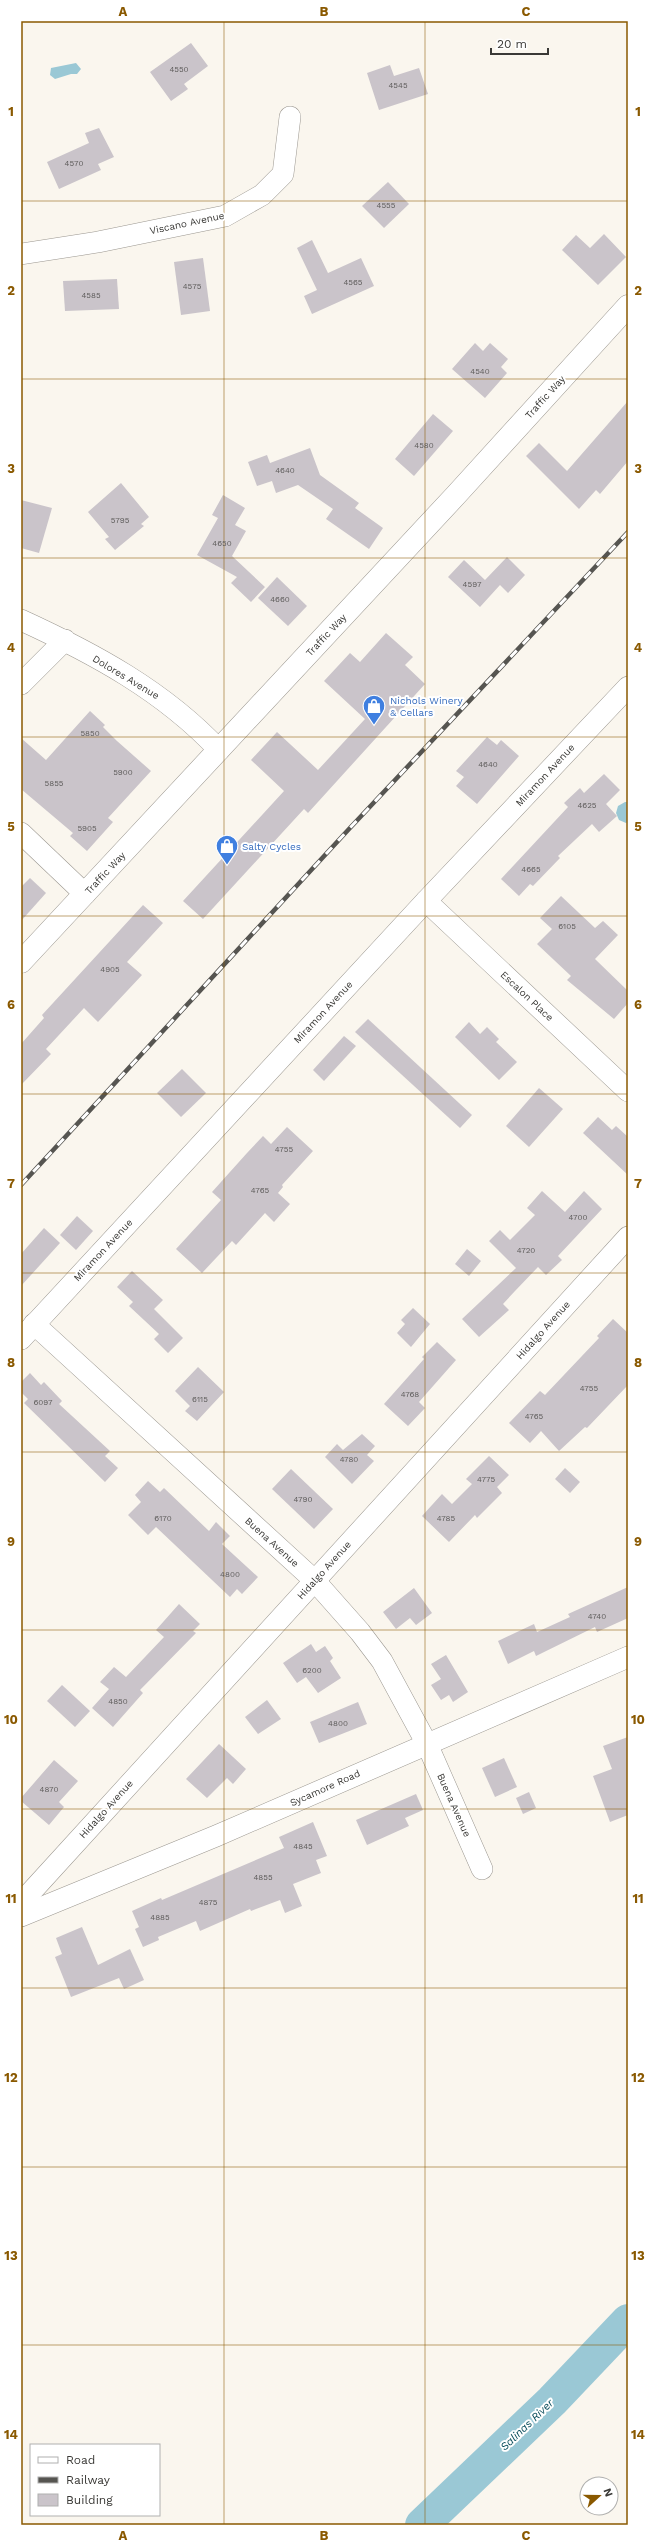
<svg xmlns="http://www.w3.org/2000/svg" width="649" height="2546" font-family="'Work Sans',sans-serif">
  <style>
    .water { fill: #9ac8d5 }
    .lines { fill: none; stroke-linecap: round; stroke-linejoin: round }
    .river { stroke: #9ac8d5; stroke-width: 34 }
    .building { fill: #cac4ca }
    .minor-casing { stroke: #9b9790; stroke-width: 22 }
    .tertiary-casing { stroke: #9b9790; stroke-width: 23 }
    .minor { stroke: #fff; stroke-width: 21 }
    .tertiary { stroke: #fff; stroke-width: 22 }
    .rail-casing { stroke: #565551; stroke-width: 4.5 }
    .rail { stroke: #fff; stroke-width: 3; stroke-dasharray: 9; stroke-linecap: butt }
    .grid { fill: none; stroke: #8a5900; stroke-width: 1; stroke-opacity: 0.55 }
    .labels { text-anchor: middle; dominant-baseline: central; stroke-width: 4; stroke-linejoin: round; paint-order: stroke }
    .number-label { font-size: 8px; fill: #5e5c5b }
    .street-label { font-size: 10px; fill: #3a3936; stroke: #fff }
    .shop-label { font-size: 10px; fill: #366cbe; stroke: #fff; text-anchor: start }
    .water-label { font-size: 11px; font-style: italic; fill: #074c5a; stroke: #fff }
    .neatline { fill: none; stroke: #8a5900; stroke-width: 1.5 }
    .grid-label { font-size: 13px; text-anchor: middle; font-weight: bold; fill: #8a5900 }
  </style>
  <rect width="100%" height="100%" fill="#faf6ee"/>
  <g class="water">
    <path d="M76,63L81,69L77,74H71L55,79L50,75L51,68Z"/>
    <path d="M625,802H628V822L626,823L619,820L616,813L618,806Z"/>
  </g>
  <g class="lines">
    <path class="river" d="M422,2525L552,2401L628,2321"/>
  </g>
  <g class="building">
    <path d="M191,43L208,66L184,84L188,89L171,101L150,72Z"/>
    <path d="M390,65L394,76L419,68L428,94L379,110L367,73Z"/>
    <path d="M99,128L114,157L98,164L101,170L59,189L47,162L89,143L85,133Z"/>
    <path d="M388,182L409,204L384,228L362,206Z"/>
    <path d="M604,234L626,257L598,285L562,250L576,235L590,248Z"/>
    <path d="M312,240L328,273L361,258L374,286L312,314L304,296L317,290L297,248Z"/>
    <path d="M203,258L210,311L181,315L174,262Z"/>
    <path d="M117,279L119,309L65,311L63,281Z"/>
    <path d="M475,343L483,351L490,343L508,359L501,367L507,373L485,398L452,369Z"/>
    <path d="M628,401V461L600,494L596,490L579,509L526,456L539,443L567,471Z"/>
    <path d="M433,414L453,431L414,476L395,459Z"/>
    <path d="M310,448L320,475L359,503L355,508L383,528L369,549L326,519L333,509L298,485L276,493L272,481L257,486L248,462L267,455L270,463Z"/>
    <path d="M121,483L149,517L141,524L144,526L115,550L105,539L109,537L88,512Z"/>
    <path d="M223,495L245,508L235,525L246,531L232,556L265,587L251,602L231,583L237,577L197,555L218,518L212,515Z"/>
    <path d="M21,500L52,508L39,553L21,548Z"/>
    <path d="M507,557L525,575L508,593L500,585L480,607L448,577L464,560L485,580Z"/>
    <path d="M277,577L307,606L288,626L258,598Z"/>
    <path d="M386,633L413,657L405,665L425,684L308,813L304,809L203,919L183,901L284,791L251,760L277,732L318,770L365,719L324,681L350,653L360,662Z"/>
    <path d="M90,711L105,725L103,727L117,741L151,771L108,818L113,822L87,851L70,836L73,833L21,789V738L46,760Z"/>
    <path d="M487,737L497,745L501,740L519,756L477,804L456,786L464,777L456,771Z"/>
    <path d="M604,774L620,790L606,804L617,816L599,832L592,824L558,856L560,858L533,886L530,884L519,896L501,879L568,807L564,803L580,788L584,793Z"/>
    <path d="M30,878L46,893L21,921V887Z"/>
    <path d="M561,896L595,928L603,921L618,935L595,959L628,991V1003L614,1019L567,980L571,976L537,944L552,929L540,918Z"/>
    <path d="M143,905L163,923L127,962L142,975L98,1022L84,1008L46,1049L51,1054L21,1085V1044L44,1018L42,1015Z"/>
    <path d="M368,1019L472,1115L460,1128L355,1032Z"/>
    <path d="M469,1022L480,1034L487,1027L499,1039L496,1042L517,1062L499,1080L455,1037Z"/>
    <path d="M344,1036L356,1046L324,1081L313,1070Z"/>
    <path d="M182,1069L206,1093L181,1117L157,1093Z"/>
    <path d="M539,1088L563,1109L529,1147L506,1126Z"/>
    <path d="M598,1117L612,1130L616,1126L628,1137V1175L583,1133Z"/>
    <path d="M287,1127L313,1151L282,1185L283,1187L278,1193L290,1204L274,1222L265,1213L236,1245L232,1241L202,1273L176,1249L221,1200L212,1192L247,1153L263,1136L271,1144Z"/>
    <path d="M542,1191L565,1212L584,1191L602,1209L558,1256L562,1260L546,1275L538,1267L515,1291L503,1304L509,1310L479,1337L462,1319L516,1268L489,1241L500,1230L510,1240L535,1215L527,1208Z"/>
    <path d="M77,1216L93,1231L76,1250L60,1235Z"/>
    <path d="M44,1228L60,1243L21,1286V1254Z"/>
    <path d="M467,1249L481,1261L469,1276L455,1264Z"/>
    <path d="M132,1271L163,1300L154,1309L183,1338L168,1353L154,1339L159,1334L129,1306L133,1302L117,1287Z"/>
    <path d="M413,1308L430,1324L411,1347L397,1333L405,1324L401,1320Z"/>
    <path d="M613,1319L628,1333V1385L587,1428L585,1427L559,1451L541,1431L530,1443L509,1423L540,1391L545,1395L599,1338L597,1336Z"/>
    <path d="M437,1342L456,1360L419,1402L425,1408L408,1426L384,1404L424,1359L422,1357Z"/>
    <path d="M198,1367L224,1392L197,1421L185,1411L190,1406L175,1391Z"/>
    <path d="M30,1373L41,1385L44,1382L62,1401L59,1404L110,1451L105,1456L118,1468L105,1482L24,1403L28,1399L21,1392V1382Z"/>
    <path d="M362,1434L375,1446L367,1455L374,1461L352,1484L325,1457L337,1444L343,1450Z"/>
    <path d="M489,1456L509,1475L497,1487L502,1493L477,1518L475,1515L449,1542L422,1516L442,1494L452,1504L472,1484L466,1479Z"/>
    <path d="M565,1468L580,1482L570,1493L555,1479Z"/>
    <path d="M291,1469L333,1509L314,1529L272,1489Z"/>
    <path d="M148,1481L160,1492L164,1488L209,1531L216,1522L230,1536L222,1544L258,1577L242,1594L237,1589L230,1597L156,1527L148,1535L128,1515L141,1502L135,1495Z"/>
    <path d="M628,1587V1618L597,1632L595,1627L536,1656L534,1651L508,1664L498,1641L534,1624L537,1632L570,1617L568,1614Z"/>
    <path d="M414,1588L432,1613L416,1625L410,1618L396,1629L383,1612Z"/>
    <path d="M179,1604L200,1624L193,1631L196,1633L140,1690L143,1693L113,1727L92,1708L109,1689L100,1682L114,1667L126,1677L164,1637L156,1630Z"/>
    <path d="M311,1644L316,1652L325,1646L333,1658L330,1661L341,1678L318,1693L306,1677L297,1683L283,1663Z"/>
    <path d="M446,1655L468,1692L453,1702L449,1695L441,1700L431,1685L441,1679L431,1664Z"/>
    <path d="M62,1685L90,1711L75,1727L47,1701Z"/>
    <path d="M267,1700L281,1719L258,1734L245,1717Z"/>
    <path d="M358,1702L367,1724L319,1743L310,1722Z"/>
    <path d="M628,1737V1815L610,1822L593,1776L612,1769L603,1746Z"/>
    <path d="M219,1744L246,1769L233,1784L227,1778L207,1798L186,1779Z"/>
    <path d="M504,1758L517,1787L495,1797L482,1768Z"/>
    <path d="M54,1760L78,1781L59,1802L64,1807L49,1825L21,1801V1798Z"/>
    <path d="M529,1792L536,1808L523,1814L516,1798Z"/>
    <path d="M416,1794L423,1810L405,1818L409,1826L367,1845L356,1820Z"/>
    <path d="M313,1822L327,1856L316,1860L321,1873L293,1884L302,1906L285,1913L280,1900L251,1911L250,1909L200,1931L196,1921L158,1937L159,1940L143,1947L135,1929L139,1927L132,1911L161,1898L162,1900L284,1848L279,1837Z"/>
    <path d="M82,1927L98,1965L130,1949L144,1980L124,1989L119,1978L71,1997L55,1957L62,1954L56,1938Z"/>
  </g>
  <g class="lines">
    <g class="minor-casing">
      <g id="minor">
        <path d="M21,254L98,242L225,216L262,195L283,174L290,117"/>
        <path d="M21,620C93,653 164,691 219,750"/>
        <path d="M21,684L65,640"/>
        <path d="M21,833L85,894"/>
        <path d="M426,901L628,1091"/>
        <path d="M34,1324L314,1580L360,1632L382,1661L427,1744L482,1869"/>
        <path d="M21,1339L426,901L628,687"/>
        <path d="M21,1903L628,1237"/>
        <path d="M21,1916L216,1836L628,1657"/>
      </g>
    </g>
    <g class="tertiary-casing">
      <path id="tertiary" d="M21,962L456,495L628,306"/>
    </g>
    <use href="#minor" class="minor"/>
    <use href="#tertiary" class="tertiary"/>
    <g class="rail-casing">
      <path id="rail" d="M21,1185L349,829L628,532"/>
    </g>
    <use href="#rail" class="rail"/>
  </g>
  <path class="grid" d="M224,21V2525M425,21V2525M21,201H628M21,379H628M21,558H628M21,737H628M21,916H628M21,1094H628M21,1273H628M21,1452H628M21,1630H628M21,1809H628M21,1988H628M21,2167H628M21,2345H628"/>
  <defs>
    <g id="shop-pin" transform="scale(1.15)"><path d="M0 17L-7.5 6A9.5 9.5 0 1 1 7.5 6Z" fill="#3f7fe0" stroke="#fff"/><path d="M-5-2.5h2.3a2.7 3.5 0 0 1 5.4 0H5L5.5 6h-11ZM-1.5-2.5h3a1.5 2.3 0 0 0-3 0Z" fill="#fff"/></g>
  </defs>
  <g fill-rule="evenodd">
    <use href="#shop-pin" x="374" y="706"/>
    <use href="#shop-pin" x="227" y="846"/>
  </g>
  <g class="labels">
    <g class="number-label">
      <text x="179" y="69">4550</text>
      <text x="398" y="85">4545</text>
      <text x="74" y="163">4570</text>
      <text x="386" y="205">4555</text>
      <text x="353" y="282">4565</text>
      <text x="192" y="286">4575</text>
      <text x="91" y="295">4585</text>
      <text x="480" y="371">4540</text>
      <text x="424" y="445">4580</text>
      <text x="285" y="470">4640</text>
      <text x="120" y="520">5795</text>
      <text x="222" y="543">4650</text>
      <text x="472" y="584">4597</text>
      <text x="280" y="599">4660</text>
      <text x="90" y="733">5850</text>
      <text x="488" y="764">4640</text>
      <text x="123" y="772">5900</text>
      <text x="54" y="783">5855</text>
      <text x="587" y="805">4625</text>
      <text x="87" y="828">5905</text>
      <text x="531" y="869">4665</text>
      <text x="567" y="926">6105</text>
      <text x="110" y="969">4905</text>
      <text x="284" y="1149">4755</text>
      <text x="260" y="1190">4765</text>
      <text x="578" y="1217">4700</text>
      <text x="526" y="1250">4720</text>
      <text x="589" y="1388">4755</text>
      <text x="410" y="1394">4768</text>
      <text x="200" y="1399">6115</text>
      <text x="43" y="1402">6097</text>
      <text x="534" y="1416">4765</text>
      <text x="349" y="1459">4780</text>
      <text x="486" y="1479">4775</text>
      <text x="303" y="1499">4790</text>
      <text x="163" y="1518">6170</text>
      <text x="446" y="1518">4785</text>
      <text x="230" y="1574">4800</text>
      <text x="597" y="1616">4740</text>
      <text x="312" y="1670">6200</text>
      <text x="118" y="1701">4850</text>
      <text x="338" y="1723">4800</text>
      <text x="49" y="1789">4870</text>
      <text x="303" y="1846">4845</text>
      <text x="263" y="1877">4855</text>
      <text x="208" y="1902">4875</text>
      <text x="160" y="1917">4885</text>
    </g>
    <g class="street-label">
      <text transform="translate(187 223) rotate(-12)">Viscano Avenue</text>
      <text transform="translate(545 397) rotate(-48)">Traffic Way</text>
      <text transform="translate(326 635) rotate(-47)">Traffic Way</text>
      <text transform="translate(126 677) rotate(31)">Dolores Avenue</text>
      <text transform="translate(545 775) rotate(-47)">Miramon Avenue</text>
      <text transform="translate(105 873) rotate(-47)">Traffic Way</text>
      <text transform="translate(527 996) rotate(43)">Escalon Place</text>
      <text transform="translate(323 1012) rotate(-47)">Miramon Avenue</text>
      <text transform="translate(103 1250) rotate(-47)">Miramon Avenue</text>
      <text transform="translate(543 1330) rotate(-48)">Hidalgo Avenue</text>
      <text transform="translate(272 1542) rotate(42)">Buena Avenue</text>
      <text transform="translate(324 1570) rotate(-48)">Hidalgo Avenue</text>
      <text transform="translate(325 1788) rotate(-24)">Sycamore Road</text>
      <text transform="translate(454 1805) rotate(66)">Buena Avenue</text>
      <text transform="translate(106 1809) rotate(-48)">Hidalgo Avenue</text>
    </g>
    <g class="shop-label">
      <text x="390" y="700">Nichols Winery<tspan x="390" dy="12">&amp; Cellars</tspan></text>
      <text x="242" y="846">Salty Cycles</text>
    </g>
    <g class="water-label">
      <text transform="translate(527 2425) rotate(-44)">Salinas River</text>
    </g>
  </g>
  <rect width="649" height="2546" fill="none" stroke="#ffffff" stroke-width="44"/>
  <rect x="30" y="2444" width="130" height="72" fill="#ffffff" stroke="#b0b0af"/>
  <rect x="38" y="2457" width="20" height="6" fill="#ffffff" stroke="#b0b0af"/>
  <text x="66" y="2464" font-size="12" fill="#3a3936">Road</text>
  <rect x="38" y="2477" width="20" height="6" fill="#565551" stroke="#b0b0af"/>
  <text x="66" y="2484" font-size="12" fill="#3a3936">Railway</text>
  <rect x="38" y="2494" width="20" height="12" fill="#cac4ca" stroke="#b0b0af"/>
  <text x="66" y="2504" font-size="12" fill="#3a3936">Building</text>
  <g transform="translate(599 2496) rotate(69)"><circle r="19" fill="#ffffff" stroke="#b0b0af"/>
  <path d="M0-3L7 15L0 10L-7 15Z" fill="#8a5900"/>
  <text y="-6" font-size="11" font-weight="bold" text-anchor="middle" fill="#3a3936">N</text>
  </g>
  <path d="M491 48v6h57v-6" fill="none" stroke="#3a3936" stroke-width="2"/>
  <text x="497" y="48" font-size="12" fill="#3a3936" stroke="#ffffff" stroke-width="3" paint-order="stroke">20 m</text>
  <rect x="22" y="22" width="605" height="2502" class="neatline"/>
  <g class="grid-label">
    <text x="123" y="16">A</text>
    <text x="324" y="16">B</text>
    <text x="526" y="16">C</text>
    <text x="11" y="116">1</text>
    <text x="638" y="116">1</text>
    <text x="11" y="295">2</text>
    <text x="638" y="295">2</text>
    <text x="11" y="473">3</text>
    <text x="638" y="473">3</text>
    <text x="11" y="652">4</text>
    <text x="638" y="652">4</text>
    <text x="11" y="831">5</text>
    <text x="638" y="831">5</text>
    <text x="11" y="1009">6</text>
    <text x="638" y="1009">6</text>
    <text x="11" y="1188">7</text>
    <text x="638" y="1188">7</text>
    <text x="11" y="1367">8</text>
    <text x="638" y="1367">8</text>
    <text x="11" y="1546">9</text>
    <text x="638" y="1546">9</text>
    <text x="11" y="1724">10</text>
    <text x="638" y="1724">10</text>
    <text x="11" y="1903">11</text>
    <text x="638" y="1903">11</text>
    <text x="11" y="2082">12</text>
    <text x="638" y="2082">12</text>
    <text x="11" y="2260">13</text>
    <text x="638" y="2260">13</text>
    <text x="11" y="2439">14</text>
    <text x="638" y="2439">14</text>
    <text x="123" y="2540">A</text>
    <text x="324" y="2540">B</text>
    <text x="526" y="2540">C</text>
  </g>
</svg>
